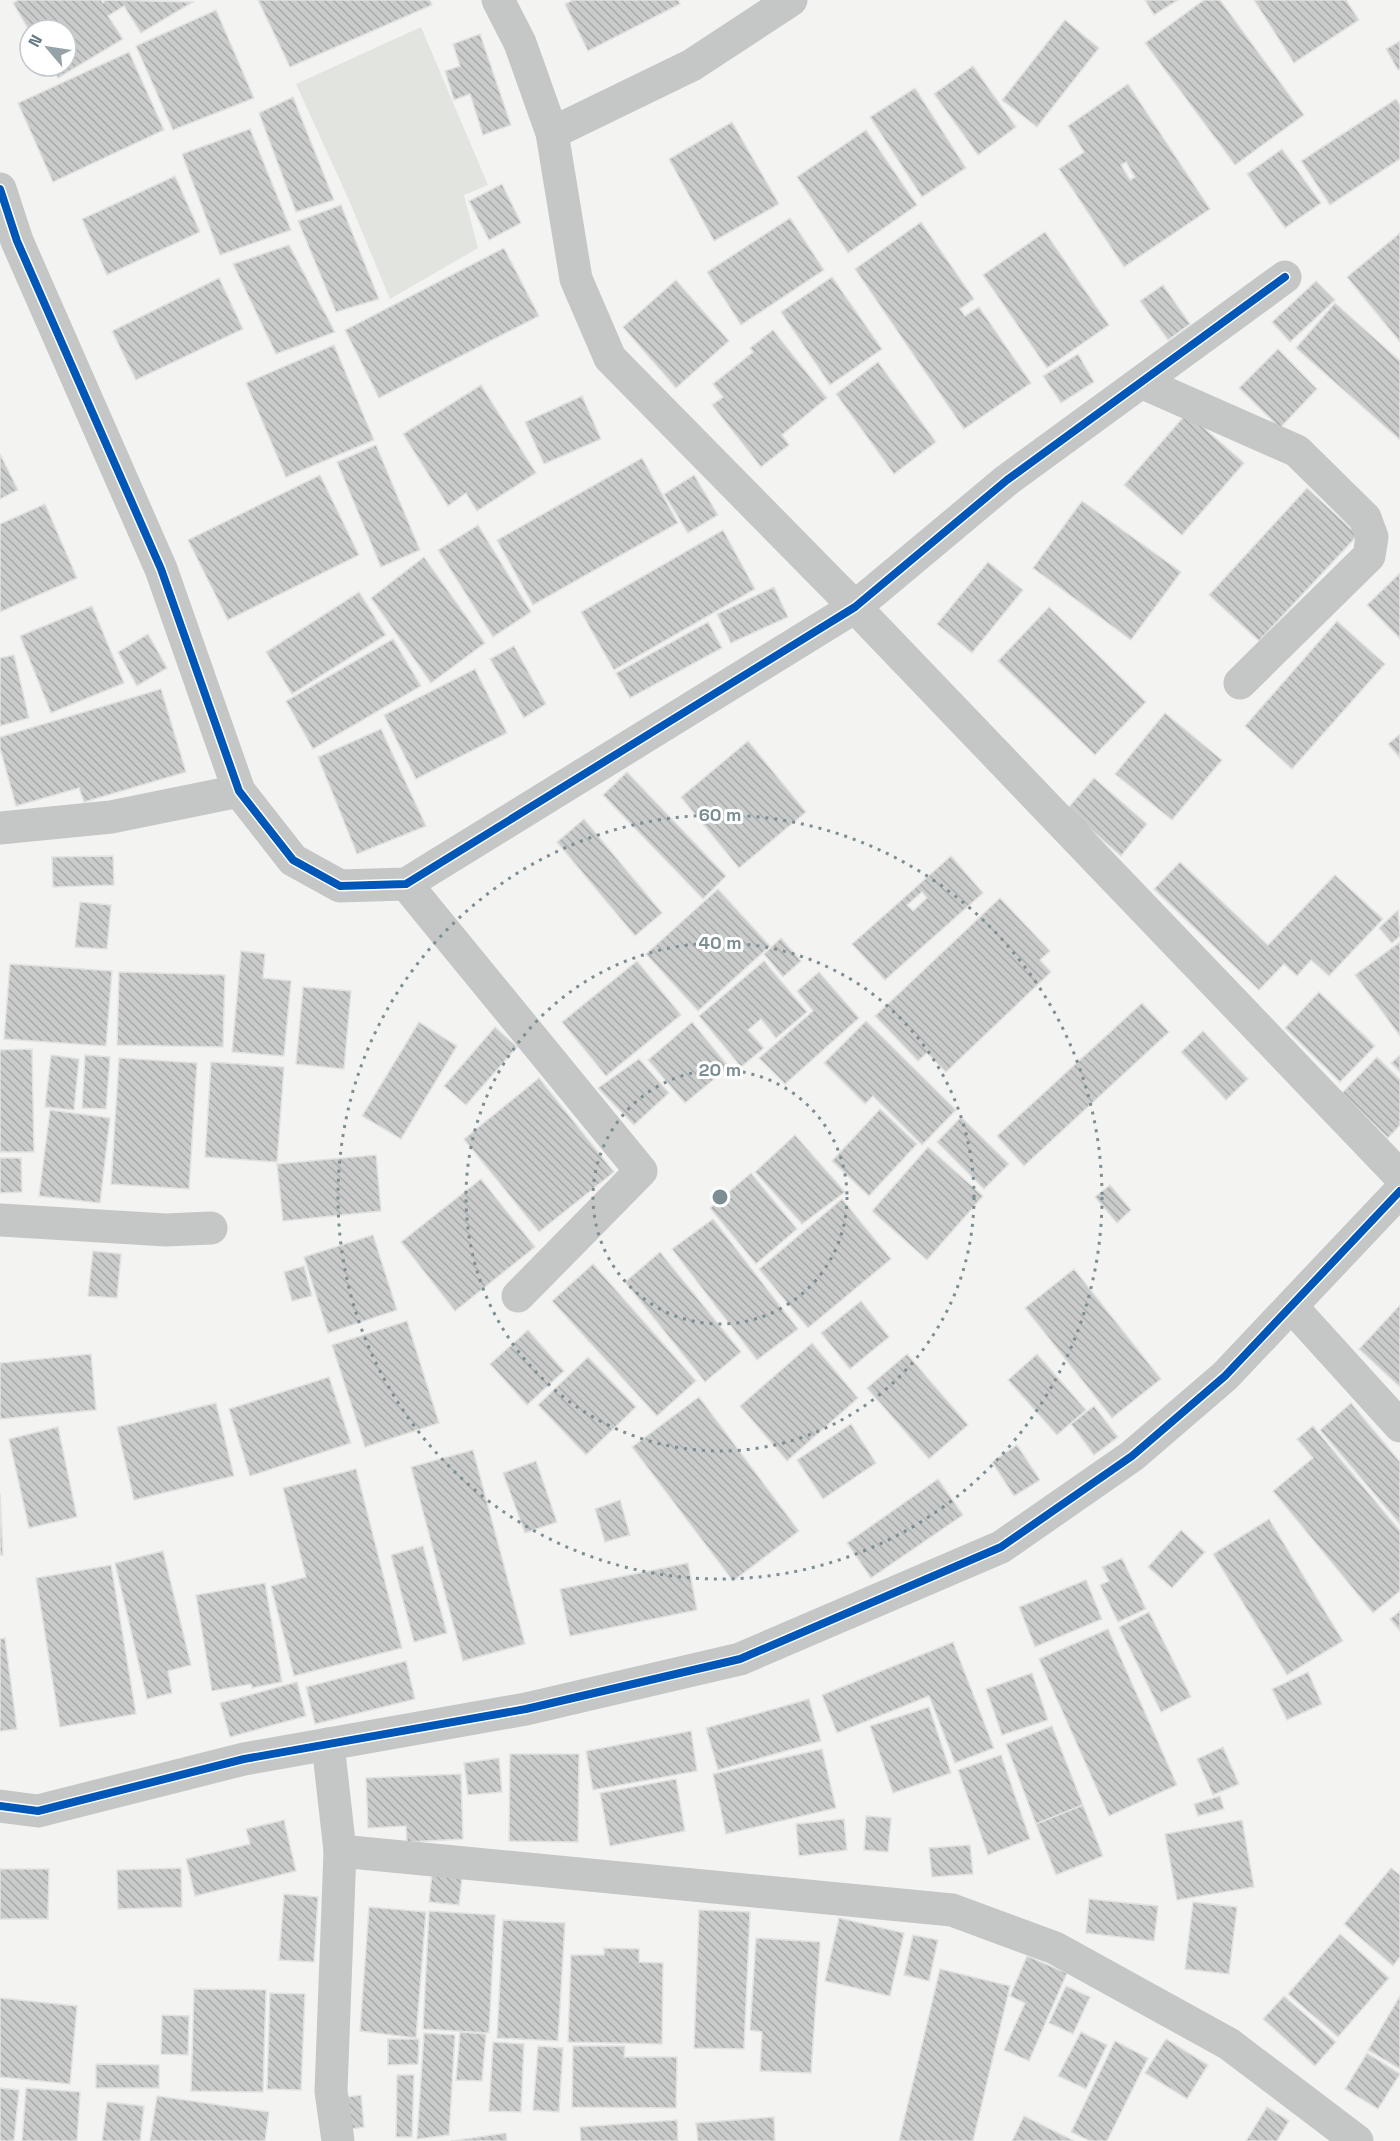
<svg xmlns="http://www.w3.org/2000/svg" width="1400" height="2141" font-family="'Space Grotesk',sans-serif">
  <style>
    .grass { fill: #e2e5df }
    .building { fill: url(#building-back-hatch); stroke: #e2e2e1; stroke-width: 1.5; fill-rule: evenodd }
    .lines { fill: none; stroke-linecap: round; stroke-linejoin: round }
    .minor { stroke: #c5c7c7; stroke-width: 33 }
    .cycleway-casing { stroke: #fff; stroke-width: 11 }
    .cycleway { stroke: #0057b8; stroke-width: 8 }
    .ring { fill: none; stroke: #7c8e94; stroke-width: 3; stroke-dasharray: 3 6 }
    .centre { fill: #7c8e94; stroke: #fff; stroke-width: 3 }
    .ring-label { font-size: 18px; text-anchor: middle; font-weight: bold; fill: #7c8e94; stroke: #fff; stroke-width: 6; stroke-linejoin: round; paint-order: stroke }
  </style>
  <defs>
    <pattern id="building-back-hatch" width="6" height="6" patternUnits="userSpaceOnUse" patternTransform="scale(1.5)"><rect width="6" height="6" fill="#cacccc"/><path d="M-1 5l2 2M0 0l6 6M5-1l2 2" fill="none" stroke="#a8aaab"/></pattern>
  </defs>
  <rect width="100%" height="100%" fill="#f3f3f1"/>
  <path class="grass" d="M421,27L488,185L464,195L478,248L390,299L348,198L296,84Z"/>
  <g class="building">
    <path d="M18,0H101L103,3L105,0L193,2L141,33L124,6L108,16L123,39L58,78L51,66H66V30L30,32L13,3Z"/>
    <path d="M258,0H430L432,5L290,67Z"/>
    <path d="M573,0H678L680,4L588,51L565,4Z"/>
    <path d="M1145,0H1178L1154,15Z"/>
    <path d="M1204,0H1220L1304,115L1235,165L1145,43Z"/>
    <path d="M1254,0H1346L1359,20L1294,63Z"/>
    <path d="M216,10L254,98L173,130L136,46Z"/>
    <path d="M1065,20L1099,48L1037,127L1002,100Z"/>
    <path d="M480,34L511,125L483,135L470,94L454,100L445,71L460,66L453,44Z"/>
    <path d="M1400,41V69L1398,70L1386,49Z"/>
    <path d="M129,52L164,130L53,182L18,103Z"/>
    <path d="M973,66L1016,127L978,155L934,94Z"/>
    <path d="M1128,84L1210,209L1124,267L1059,169L1084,152L1068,126ZM1126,162L1135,177L1130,180L1121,165Z"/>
    <path d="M915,88L966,168L922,197L870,117Z"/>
    <path d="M293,97L334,200L296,212L259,113Z"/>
    <path d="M1396,99L1400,105V159L1330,205L1301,161Z"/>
    <path d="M732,122L779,204L714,241L669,159Z"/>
    <path d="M250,129L291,230L220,255L182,154Z"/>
    <path d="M866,130L917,205L848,253L797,177Z"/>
    <path d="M1282,149L1321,203L1285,228L1247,174Z"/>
    <path d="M175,176L200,232L107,275L82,219Z"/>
    <path d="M502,184L521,223L489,240L469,201Z"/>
    <path d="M341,205L379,299L336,312L298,221Z"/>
    <path d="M790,218L824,270L741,325L707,272Z"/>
    <path d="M921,222L974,299L960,309L965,316L979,307L1031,383L964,429L855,269Z"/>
    <path d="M1045,232L1109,325L1047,368L983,275Z"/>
    <path d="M1400,233V342L1347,277Z"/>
    <path d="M289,245L335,332L276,354L233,264Z"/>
    <path d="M504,248L539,316L379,398L345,330Z"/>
    <path d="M832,277L882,349L830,385L781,312Z"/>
    <path d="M219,278L243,329L136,380L112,331Z"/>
    <path d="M676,280L729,341L676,388L623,327Z"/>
    <path d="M1316,281L1335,300L1290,342L1272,322Z"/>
    <path d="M1163,285L1190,324L1168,340L1140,301Z"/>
    <path d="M1335,303L1400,361V440L1296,348Z"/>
    <path d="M773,330L827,398L782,435L789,445L761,467L712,405L723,397L713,384L753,352L750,348Z"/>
    <path d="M334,345L374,440L286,477L246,383Z"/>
    <path d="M1278,349L1317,389L1280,428L1239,388Z"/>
    <path d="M1078,354L1094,382L1061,403L1043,376Z"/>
    <path d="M878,362L936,442L894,474L836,394Z"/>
    <path d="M481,385L536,473L477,511L466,493L448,506L403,434Z"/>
    <path d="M582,396L601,439L544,464L525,422Z"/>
    <path d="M1187,413L1244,463L1182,535L1124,485Z"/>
    <path d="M376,445L420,550L381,567L337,462Z"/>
    <path d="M0,454L18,490L0,499Z"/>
    <path d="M642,458L678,523L533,605L497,540Z"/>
    <path d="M320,475L359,555L228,620L188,540Z"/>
    <path d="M694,475L718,515L688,533L664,494Z"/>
    <path d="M1307,488L1358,535L1259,641L1209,595Z"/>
    <path d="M1082,501L1181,572L1131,640L1033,568Z"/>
    <path d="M45,504L77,578L0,612V524Z"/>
    <path d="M478,525L531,612L493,637L438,550Z"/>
    <path d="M723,530L755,589L614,670L581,612Z"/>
    <path d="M424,557L485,643L431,683L371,598Z"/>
    <path d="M988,562L1023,590L972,653L937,624Z"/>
    <path d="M1400,573V639L1367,605Z"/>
    <path d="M774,587L788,617L731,643L717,614Z"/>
    <path d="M359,592L386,635L292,694L266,652Z"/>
    <path d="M92,606L124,683L51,713L20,636Z"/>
    <path d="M1049,607L1146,702L1095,755L998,661Z"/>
    <path d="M1337,621L1385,664L1292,769L1245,726Z"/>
    <path d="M708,622L722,648L630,698L616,673Z"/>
    <path d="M148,634L167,668L137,686L118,652Z"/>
    <path d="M393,639L421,686L313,749L286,701Z"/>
    <path d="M514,646L546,704L524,718L490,659Z"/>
    <path d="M14,655L29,718L0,726V658Z"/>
    <path d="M475,669L507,733L416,779L384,715Z"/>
    <path d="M161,689L186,772L84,802L79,788L16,806L0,748V737Z"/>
    <path d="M1165,713L1222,760L1172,820L1115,774Z"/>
    <path d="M381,729L426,826L357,854L318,757Z"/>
    <path d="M1400,734V758L1388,744Z"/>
    <path d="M748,741L806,812L739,868L681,797Z"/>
    <path d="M627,772L726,876L703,899L603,795Z"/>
    <path d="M1094,778L1147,824L1121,856L1067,809Z"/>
    <path d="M584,819L662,913L635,936L557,842Z"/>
    <path d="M113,856L114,885L53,887L52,857Z"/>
    <path d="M951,856L983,893L885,980L852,944ZM922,892L927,898L913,911L907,905Z"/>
    <path d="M1180,862L1268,945L1335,875L1383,919L1329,976L1311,960L1297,976L1284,964L1259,990L1154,889Z"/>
    <path d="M718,889L770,946L698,1011L646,954Z"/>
    <path d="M1000,898L1050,951L1040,960L1051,972L946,1072L927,1053L918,1061L875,1016Z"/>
    <path d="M80,902L111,905L107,949L75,947Z"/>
    <path d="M1398,910L1400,936L1392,943L1379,928Z"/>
    <path d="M781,938L801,961L783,977L764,954Z"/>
    <path d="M1400,942V1036L1355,975Z"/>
    <path d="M241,951L265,954L263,978L291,981L284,1056L232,1052Z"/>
    <path d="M637,961L681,1015L606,1076L562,1022Z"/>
    <path d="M764,961L807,1012L776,1038L761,1019L748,1030L764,1048L741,1067L699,1016Z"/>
    <path d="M10,964L112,971L106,1046L4,1039Z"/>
    <path d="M119,972L225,975L223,1047L117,1045Z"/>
    <path d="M819,972L859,1018L785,1084L759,1058L813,1011L797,991Z"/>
    <path d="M303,987L351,991L344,1069L296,1064Z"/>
    <path d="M1319,992L1375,1046L1340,1082L1285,1028Z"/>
    <path d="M1142,1003L1169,1032L1024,1166L997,1136Z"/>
    <path d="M866,1021L956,1110L922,1145L873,1096L865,1104L824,1063Z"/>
    <path d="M419,1022L457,1046L401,1139L362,1116Z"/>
    <path d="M692,1022L729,1067L685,1103L648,1060Z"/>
    <path d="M495,1027L517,1047L466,1105L444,1086Z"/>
    <path d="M1203,1031L1248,1079L1226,1100L1181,1052Z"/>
    <path d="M32,1049L34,1152H0V1050Z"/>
    <path d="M51,1055L79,1059L74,1110L45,1107Z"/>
    <path d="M85,1055L110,1057L106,1109L82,1108Z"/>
    <path d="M1400,1055V1072L1391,1063Z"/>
    <path d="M1377,1057L1400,1080V1125L1388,1138L1342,1093Z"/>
    <path d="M119,1058L197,1063L189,1189L111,1184Z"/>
    <path d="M639,1059L669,1093L634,1125L598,1088Z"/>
    <path d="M211,1062L284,1067L277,1162L205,1157Z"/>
    <path d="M539,1078L614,1172L539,1232L464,1139Z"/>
    <path d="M880,1109L917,1144L869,1196L832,1161Z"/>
    <path d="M50,1110L110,1118L100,1203L39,1196Z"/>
    <path d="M961,1117L1009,1164L984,1189L937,1142Z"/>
    <path d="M795,1135L845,1192L802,1224L755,1172Z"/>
    <path d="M928,1147L983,1196L927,1260L872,1211Z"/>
    <path d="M376,1155L381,1211L283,1221L277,1164Z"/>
    <path d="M0,1158H21L22,1192L0,1193Z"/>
    <path d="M751,1173L797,1229L756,1264L710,1208Z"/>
    <path d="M481,1179L535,1247L455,1311L401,1242Z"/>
    <path d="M1110,1185L1131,1210L1117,1223L1095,1197Z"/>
    <path d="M842,1199L891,1259L808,1328L759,1269Z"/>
    <path d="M713,1219L798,1329L757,1360L672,1249Z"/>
    <path d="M373,1235L397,1310L328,1333L304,1257Z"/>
    <path d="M93,1251L121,1254L117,1298L88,1296Z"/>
    <path d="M660,1252L741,1352L705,1382L625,1282Z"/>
    <path d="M593,1264L696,1381L657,1416L552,1301Z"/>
    <path d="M304,1266L312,1296L292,1301L284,1272Z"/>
    <path d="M1074,1269L1161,1379L1112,1418L1025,1308Z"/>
    <path d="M861,1301L889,1337L850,1369L821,1333Z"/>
    <path d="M1400,1305V1387L1359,1349Z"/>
    <path d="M407,1321L439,1423L365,1447L332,1345Z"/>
    <path d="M528,1330L564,1371L527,1405L490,1364Z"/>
    <path d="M812,1343L858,1398L787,1461L740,1406Z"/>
    <path d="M91,1354L96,1410L0,1419V1363Z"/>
    <path d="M907,1354L968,1425L929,1459L867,1388Z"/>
    <path d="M1037,1354L1086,1410L1057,1435L1008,1380Z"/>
    <path d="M588,1357L636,1407L586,1455L538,1405Z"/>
    <path d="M329,1377L351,1443L250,1476L229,1409Z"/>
    <path d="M699,1397L799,1531L733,1581L632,1447Z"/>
    <path d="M216,1403L234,1476L134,1500L117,1427Z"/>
    <path d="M1351,1403L1400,1462V1524L1320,1430Z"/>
    <path d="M1094,1406L1118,1437L1094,1455L1071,1424Z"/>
    <path d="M851,1424L876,1463L823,1499L797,1460Z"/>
    <path d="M1313,1426L1400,1531V1591L1373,1613L1273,1491L1313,1458L1297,1439Z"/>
    <path d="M58,1427L77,1517L29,1528L9,1439Z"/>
    <path d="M1017,1445L1040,1480L1014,1496L992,1462Z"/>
    <path d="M473,1450L525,1644L463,1661L411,1467Z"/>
    <path d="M536,1461L557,1522L525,1533L503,1473Z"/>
    <path d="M356,1469L402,1648L294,1676L271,1586L306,1577L283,1488Z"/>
    <path d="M938,1479L963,1515L871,1578L847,1543Z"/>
    <path d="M0,1493L3,1555H0Z"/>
    <path d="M620,1500L630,1535L605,1542L595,1509Z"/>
    <path d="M1269,1519L1343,1641L1287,1675L1213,1554Z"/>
    <path d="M1181,1530L1205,1552L1172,1588L1148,1567Z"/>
    <path d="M423,1546L447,1633L414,1642L391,1555Z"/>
    <path d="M163,1551L191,1665L168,1671L172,1693L147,1699L115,1563Z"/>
    <path d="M1122,1558L1146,1609L1118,1622L1100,1585L1109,1581L1102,1567Z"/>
    <path d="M688,1563L697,1610L570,1636L560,1589Z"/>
    <path d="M111,1565L136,1714L60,1727L36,1578Z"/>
    <path d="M1086,1580L1102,1619L1035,1647L1019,1607Z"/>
    <path d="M265,1583L282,1682L252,1688L251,1684L212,1691L196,1595Z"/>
    <path d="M1400,1611V1631L1390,1619Z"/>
    <path d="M1149,1612L1191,1697L1161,1712L1119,1627Z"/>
    <path d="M1108,1629L1177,1785L1109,1816L1039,1659Z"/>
    <path d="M5,1638L17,1729L0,1731V1639Z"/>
    <path d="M953,1642L994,1748L955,1763L929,1696L837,1733L822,1695Z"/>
    <path d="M406,1661L415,1699L315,1724L306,1687Z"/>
    <path d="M1308,1672L1322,1704L1287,1720L1272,1689Z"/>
    <path d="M1032,1673L1048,1720L1002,1735L986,1689Z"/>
    <path d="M297,1682L306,1716L230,1737L220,1703Z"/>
    <path d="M809,1699L821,1741L718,1770L706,1728Z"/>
    <path d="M929,1707L951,1773L893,1793L870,1726Z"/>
    <path d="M1052,1726L1083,1805L1036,1824L1006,1744Z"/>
    <path d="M691,1731L697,1771L593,1790L586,1751Z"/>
    <path d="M1223,1747L1239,1784L1213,1795L1197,1759Z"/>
    <path d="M822,1749L836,1808L726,1834L713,1774Z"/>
    <path d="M510,1754H579L578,1842L509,1841Z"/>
    <path d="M1001,1755L1030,1839L988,1855L958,1770Z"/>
    <path d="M499,1758L502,1792L468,1795L464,1763Z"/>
    <path d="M461,1774L463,1839L407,1842L406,1826L368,1828L366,1778Z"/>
    <path d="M676,1779L685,1831L610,1846L600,1793Z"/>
    <path d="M1220,1796L1224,1809L1198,1816L1194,1804Z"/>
    <path d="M1083,1805L1103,1856L1056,1875L1036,1824Z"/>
    <path d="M866,1816L891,1818L888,1852L864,1850Z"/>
    <path d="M844,1819L847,1850L799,1856L796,1824Z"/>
    <path d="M284,1820L296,1871L195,1896L186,1859L250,1844L246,1829Z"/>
    <path d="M1242,1820L1254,1887L1177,1900L1165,1834Z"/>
    <path d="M970,1845L973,1874L932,1877L929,1848Z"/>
    <path d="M181,1868L182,1907L118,1909L117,1870Z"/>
    <path d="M1391,1868L1400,1875V1957L1393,1966L1344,1924Z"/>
    <path d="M0,1869H49L48,1919H0Z"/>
    <path d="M432,1873L462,1877L459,1905L429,1902Z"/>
    <path d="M284,1894L318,1897L314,1962L279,1960Z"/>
    <path d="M1089,1899L1158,1906L1154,1941L1086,1933Z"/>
    <path d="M1193,1902L1237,1907L1229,1974L1185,1969Z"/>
    <path d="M369,1907L426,1912L416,2038L360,2031Z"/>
    <path d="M699,1910L750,1912L744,2049L694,2048Z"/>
    <path d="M429,1911L495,1915L489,2033L423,2029Z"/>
    <path d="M839,1918L904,1933L890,1996L825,1981Z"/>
    <path d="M503,1920L565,1923L558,2041L497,2038Z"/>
    <path d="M1340,1934L1389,1978L1338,2037L1288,1994Z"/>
    <path d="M913,1935L938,1940L929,1981L904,1975Z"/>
    <path d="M756,1938L820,1942L811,2073L760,2071L762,2032L750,2030Z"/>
    <path d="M604,1948L639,1949V1962L663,1963L662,2044L568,2042L571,1955H604Z"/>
    <path d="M1027,1956L1067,1973L1029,2061L1004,2050L1025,2003L1010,1996Z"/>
    <path d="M940,1969L1010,1986L973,2141H899Z"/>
    <path d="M1066,1986L1090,1997L1073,2034L1049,2023Z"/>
    <path d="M194,1989L266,1990L263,2092L191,2091Z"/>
    <path d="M270,1993L305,1994L301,2090L267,2089Z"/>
    <path d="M1284,1996L1336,2042L1315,2066L1263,2019Z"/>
    <path d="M1400,1996V2069L1368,2050Z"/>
    <path d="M0,1998L77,2006L70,2084L0,2077Z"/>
    <path d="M162,2015L189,2016L188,2055L161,2054Z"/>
    <path d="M460,2032L486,2034L482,2081L456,2080Z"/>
    <path d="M1081,2032L1107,2045L1086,2089L1058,2076Z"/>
    <path d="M424,2033L455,2035L449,2135L417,2139Z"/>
    <path d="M388,2039H419L418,2064L388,2065Z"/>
    <path d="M1166,2039L1208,2065L1187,2099L1145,2073Z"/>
    <path d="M1115,2041L1148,2058L1107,2141H1090L1071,2132Z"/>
    <path d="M493,2042L524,2044L521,2112L489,2111Z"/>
    <path d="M538,2046L563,2048L559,2112L533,2110Z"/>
    <path d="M573,2046H625L624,2057H677L676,2108L572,2107Z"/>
    <path d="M1367,2053L1400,2074L1378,2109L1345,2089Z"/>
    <path d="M96,2064L159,2065V2088H96Z"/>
    <path d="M397,2075H414L412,2137H396Z"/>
    <path d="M0,2088L19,2090L14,2141H0Z"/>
    <path d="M26,2088L80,2092L77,2141H22Z"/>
    <path d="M361,2095L364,2127L344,2130L340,2098Z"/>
    <path d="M157,2096L269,2112L265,2141H150Z"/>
    <path d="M107,2102L144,2106L140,2141H102Z"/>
    <path d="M1267,2107L1289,2121L1277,2141H1246Z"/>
    <path d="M1024,2116L1074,2141H1012Z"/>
    <path d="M774,2117L775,2141H698L696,2123Z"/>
    <path d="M677,2120L678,2141H581L580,2127Z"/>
    <path d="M506,2133L507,2141H451Z"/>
  </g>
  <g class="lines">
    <g class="minor">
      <path d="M498,0L520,43L552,133L576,279L610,358L855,607L1400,1176"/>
      <path d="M552,133L692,65L791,0"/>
      <path d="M0,189L17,241L161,569L239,791L293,860L340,886L406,884L855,607L1007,480L1285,277"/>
      <path d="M1143,383L1297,451L1365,518L1372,537L1369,556L1240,683"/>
      <path d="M0,828L111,817L239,791"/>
      <path d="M406,884L641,1171L518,1296"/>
      <path d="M0,1220L166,1230L211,1228"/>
      <path d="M1292,1307L1400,1426"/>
      <path d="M328,1744L340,1851L331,2091L338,2141"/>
      <path d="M0,1806L38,1811L244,1759L526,1709L740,1659L1001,1547L1132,1456L1225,1376L1400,1191"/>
      <path d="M340,1851L952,1910L1055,1948L1229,2044L1357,2141"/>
    </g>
    <g class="cycleway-casing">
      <g id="cycleway">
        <path d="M0,189L17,241L161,569L239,791L293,860L340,886L406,884L855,607L1007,480L1285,277"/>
        <path d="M0,1806L38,1811L244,1759L526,1709L740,1659L1001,1547L1132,1456L1225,1376L1400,1191"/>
      </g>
    </g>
    <use href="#cycleway" class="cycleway"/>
  </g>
  <g class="ring">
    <circle cx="720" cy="1197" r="127"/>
    <circle cx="720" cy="1197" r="254"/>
    <circle cx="720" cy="1197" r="382"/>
  </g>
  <circle cx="720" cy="1197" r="9" class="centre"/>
  <g class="ring-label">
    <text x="720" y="821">60 m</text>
    <text x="720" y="949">40 m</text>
    <text x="720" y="1076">20 m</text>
  </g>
  <g transform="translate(48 48) rotate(299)"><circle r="28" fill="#ffffff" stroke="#c1c9cd" stroke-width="1.5"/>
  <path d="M0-4.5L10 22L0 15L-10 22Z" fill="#95a3a8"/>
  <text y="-9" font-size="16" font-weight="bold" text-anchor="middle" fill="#637881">N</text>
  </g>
</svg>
